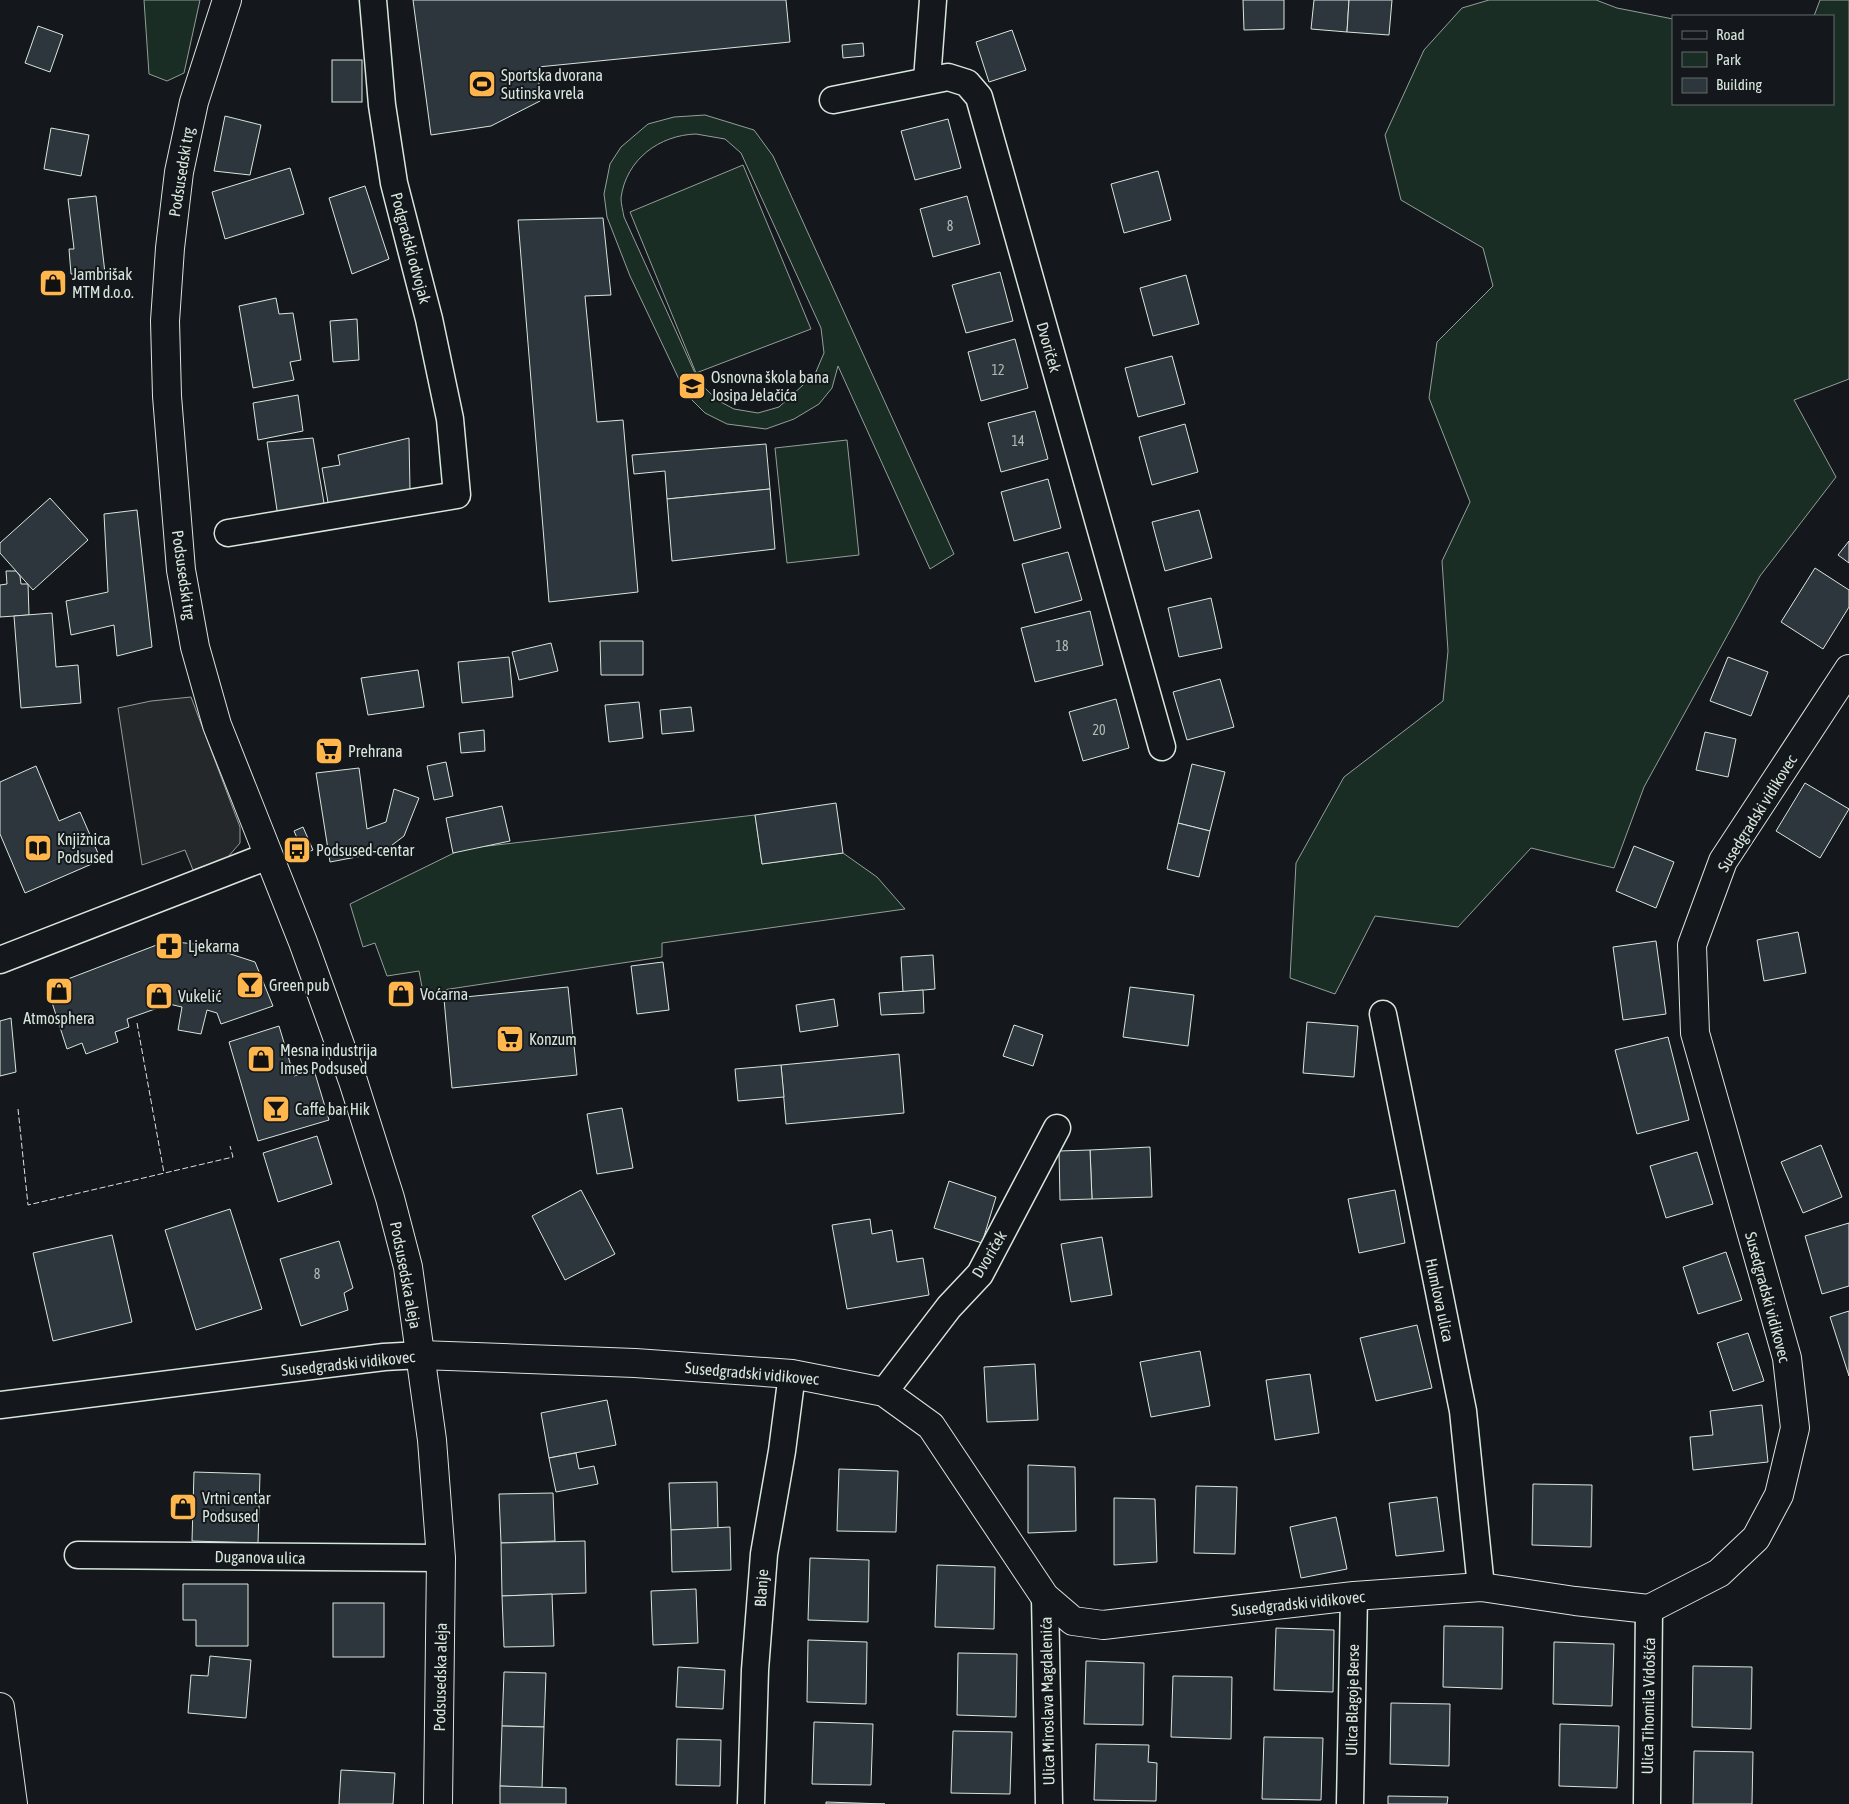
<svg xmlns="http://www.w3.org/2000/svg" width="1849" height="1804" font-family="'Asap Condensed',sans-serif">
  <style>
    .green { fill: #1a2d24; stroke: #939e99; fill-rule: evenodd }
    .parking { fill: #24282b; stroke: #939e99 }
    .building { fill: #2c363c; stroke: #d8e6dc }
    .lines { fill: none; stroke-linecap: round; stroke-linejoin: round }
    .street-casing { stroke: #d8e6dc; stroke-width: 29 }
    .secondary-casing { stroke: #d8e6dc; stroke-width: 30 }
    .street { stroke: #14181c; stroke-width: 26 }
    .secondary { stroke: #14181c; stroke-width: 28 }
    .fence { stroke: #d8e6dc; stroke-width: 1; stroke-dasharray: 6 2.5; stroke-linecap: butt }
    .labels { text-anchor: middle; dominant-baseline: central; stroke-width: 4; stroke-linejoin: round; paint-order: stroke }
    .number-label { font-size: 14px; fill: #adbab4 }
    .poi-label { font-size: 16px; fill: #d8e6dc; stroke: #14181c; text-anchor: start }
    .street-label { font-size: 16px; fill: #d8e6dc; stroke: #14181c }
  </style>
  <rect width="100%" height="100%" fill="#14181c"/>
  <g class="green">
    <path d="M144,0H200L184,73L167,81L149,74Z"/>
    <path d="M1489,0H1596L1617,8L1673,19V104H1833V16H1814L1820,0H1849V379L1794,400L1836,477L1760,576L1644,787L1614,868L1531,848L1458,927L1375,916L1335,994L1290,978L1296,863L1344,777L1443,701L1448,651L1442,561L1470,502L1429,398L1437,342L1493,286L1483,248L1401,200L1385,135L1424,50L1462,8Z"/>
    <path d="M705,115L754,130L773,156L954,554L930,569L838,366L832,388L819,404L794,419L766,429L727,424L705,413L686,394L630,276L607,217L604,194L610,164L621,147L648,124L674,117ZM696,134L725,139L741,153L821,328L824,353L815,374L779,407L758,413L734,409L717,400L699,382L624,217C623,211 621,204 621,198C626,159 660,135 696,134Z"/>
    <path d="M743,165L811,329L696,373L630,212Z"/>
    <path d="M847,440L859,555L787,563L775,448Z"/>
    <path d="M755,815L762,864L843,853L877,877L905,909L662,943V957L423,993L419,971L387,976L375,943L363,947L350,904L462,849Z"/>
  </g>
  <path class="parking" d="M191,697L240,827V843L227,858L193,870L185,850L142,865L118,708L151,701Z"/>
  <g class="building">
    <path d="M413,0H786L790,42L538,67L540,101L491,126L431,135Z"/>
    <path d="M1243,0H1284V29L1244,30Z"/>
    <path d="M1314,0H1349L1347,32L1311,29Z"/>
    <path d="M1349,0H1392L1389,35L1347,32Z"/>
    <path d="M38,26L63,35L50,72L25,63Z"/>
    <path d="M1012,30L1026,70L989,82L976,42Z"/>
    <path d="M863,43L864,56L843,58L842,45Z"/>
    <rect x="332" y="60" width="30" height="42"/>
    <path d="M225,116L261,125L250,175L214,171Z"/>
    <path d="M948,119L961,168L915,180L901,131Z"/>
    <path d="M51,128L89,135L81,176L44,169Z"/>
    <path d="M290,168L304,214L225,239L212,192Z"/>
    <path d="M1158,171L1171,220L1124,233L1111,184Z"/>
    <path d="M365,186L389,259L352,274L329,198Z"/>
    <path d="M96,196L105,273L71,274L69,249H74L68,199Z"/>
    <path d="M967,196L980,244L933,257L920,209Z"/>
    <path d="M603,218L611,295L585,296L597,422L623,420L638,592L549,602L518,220Z"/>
    <path d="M1000,272L1013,321L966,333L952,285Z"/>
    <path d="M1186,275L1199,324L1153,336L1140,288Z"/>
    <path d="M276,298L279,314L293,313L301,360L290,362L294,380L253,388L239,306Z"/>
    <path d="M357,319L359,360L333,362L330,321Z"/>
    <path d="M1015,339L1028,388L981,401L968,352Z"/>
    <path d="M1172,356L1185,404L1138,417L1125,368Z"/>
    <path d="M298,395L303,431L258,440L253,403Z"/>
    <path d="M1035,411L1048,459L1001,472L988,423Z"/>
    <path d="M1185,424L1198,472L1152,485L1139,437Z"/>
    <path d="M313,438L325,509L278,517L267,442Z"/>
    <path d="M409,438L410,490L329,508L322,468L340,465L338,455Z"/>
    <path d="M766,444L770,489L667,499L665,471L634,474L632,455Z"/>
    <path d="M1048,479L1061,528L1014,541L1001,492Z"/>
    <path d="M770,489L775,549L672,561L667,499Z"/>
    <path d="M50,498L88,540L33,590L0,553V543Z"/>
    <path d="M137,510L152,647L117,656L114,625L71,635L66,601L108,592L104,514Z"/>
    <path d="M1199,510L1212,558L1165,571L1152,522Z"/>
    <path d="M1849,541V563L1838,555Z"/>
    <path d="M1068,552L1082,600L1035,613L1022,564Z"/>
    <path d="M1815,568L1849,590V607L1823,649L1781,622Z"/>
    <path d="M6,571H16L20,576L21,584H28L29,615L0,617V585L7,584Z"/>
    <path d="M1211,598L1222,648L1179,657L1168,608Z"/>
    <path d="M1090,611L1103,665L1035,682L1021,628Z"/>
    <path d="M52,613L56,667L78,665L81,703L21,708L14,616Z"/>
    <path d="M600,641H643V675H601Z"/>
    <path d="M551,643L558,671L519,680L512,652Z"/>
    <path d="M509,657L513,697L462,703L458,662Z"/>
    <path d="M1728,657L1768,672L1751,716L1710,701Z"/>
    <path d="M418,670L424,707L368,715L361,678Z"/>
    <path d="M1220,679L1234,727L1187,740L1173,692Z"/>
    <path d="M1116,699L1129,748L1083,761L1069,712Z"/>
    <path d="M639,702L643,738L609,742L605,705Z"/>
    <path d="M691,707L694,731L662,734L660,710Z"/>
    <path d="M484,730L485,751L461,753L459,733Z"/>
    <path d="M1705,732L1736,739L1728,777L1696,770Z"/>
    <path d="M446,762L453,796L434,800L427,766Z"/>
    <path d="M1192,764L1225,772L1210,831L1178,823Z"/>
    <path d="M36,766L59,821L80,812L101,860L25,893L0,834V782Z"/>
    <path d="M359,768L367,829L386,822L394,789L419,798L404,836L383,852L330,862L316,773Z"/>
    <path d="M1805,783L1849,809L1820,858L1776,831Z"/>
    <path d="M836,803L843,853L762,864L755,815Z"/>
    <path d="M502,806L510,841L453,853L446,818Z"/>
    <path d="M1178,823L1210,831L1199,877L1167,869Z"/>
    <path d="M303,827L313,850L304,854L294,831Z"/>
    <path d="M1634,846L1674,862L1656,908L1616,891Z"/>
    <path d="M1798,932L1806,973L1764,981L1757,940Z"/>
    <path d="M167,941L203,945L255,962L273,1006L221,1024L217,1013L207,1010L201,1034L178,1030L182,1007L169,1004L127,1019L129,1027L115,1032L118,1042L86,1054L82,1043L67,1049L47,987Z"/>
    <path d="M1656,941L1666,1014L1623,1020L1613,947Z"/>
    <path d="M933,955L935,989L903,992L901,957Z"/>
    <path d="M663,962L669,1010L637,1014L631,966Z"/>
    <path d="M568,987L577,1075L452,1088L444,999Z"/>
    <path d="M1130,987L1194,995L1188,1046L1123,1037Z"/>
    <path d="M923,990L924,1013L881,1015L879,993Z"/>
    <path d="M834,999L838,1026L800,1032L796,1005Z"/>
    <path d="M11,1018L16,1072L0,1076V1021Z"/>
    <path d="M1307,1022L1358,1026L1354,1077L1303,1073Z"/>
    <path d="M1014,1025L1043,1035L1033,1066L1003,1056Z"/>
    <path d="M279,1026L294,1076L314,1070L329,1120L258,1141L229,1042Z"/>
    <path d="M1668,1037L1689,1120L1637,1134L1615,1050Z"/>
    <path d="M899,1054L904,1113L786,1124L781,1065Z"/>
    <path d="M781,1065L784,1097L738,1101L735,1069Z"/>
    <path d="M622,1108L633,1168L597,1174L587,1114Z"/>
    <path d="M317,1136L332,1184L278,1202L263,1153Z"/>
    <path d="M1821,1145L1842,1197L1803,1213L1781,1162Z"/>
    <path d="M1150,1147L1152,1197L1092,1199L1090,1150Z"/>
    <path d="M1090,1150L1092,1199L1060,1200L1059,1151Z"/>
    <path d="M1697,1152L1713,1204L1666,1218L1650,1166Z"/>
    <path d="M949,1181L996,1197L982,1243L934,1228Z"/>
    <path d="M581,1190L615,1254L565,1280L532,1216Z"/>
    <path d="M1395,1190L1405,1243L1359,1253L1348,1199Z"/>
    <path d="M230,1209L262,1309L196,1330L165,1230Z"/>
    <path d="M870,1219L872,1234L892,1230L897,1262L923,1258L929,1295L847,1309L832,1225Z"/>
    <path d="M1849,1223V1286L1822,1294L1805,1236Z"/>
    <path d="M112,1235L132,1322L53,1341L33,1253Z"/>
    <path d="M1102,1237L1112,1295L1071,1302L1061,1244Z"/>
    <path d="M339,1241L353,1288L344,1293L348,1310L301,1326L280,1259Z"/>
    <path d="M1726,1252L1742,1300L1698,1314L1683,1267Z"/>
    <path d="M1849,1311V1376L1830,1317Z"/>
    <path d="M1417,1325L1432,1388L1376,1401L1360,1338Z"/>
    <path d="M1748,1333L1764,1381L1733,1391L1717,1343Z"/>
    <path d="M1200,1351L1210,1406L1151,1417L1140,1362Z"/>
    <path d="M1035,1364L1038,1420L987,1422L984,1367Z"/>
    <path d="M1310,1374L1319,1433L1275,1440L1266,1380Z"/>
    <path d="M607,1400L616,1445L549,1458L541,1413Z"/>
    <path d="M1762,1405L1768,1462L1693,1470L1690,1437L1713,1435L1710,1411Z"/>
    <path d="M576,1453L579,1469L594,1466L598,1484L556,1492L549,1458Z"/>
    <path d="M1028,1465L1075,1467L1076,1531L1028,1533Z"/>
    <path d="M839,1469L898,1471L896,1532L837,1531Z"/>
    <path d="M194,1472L260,1474L258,1543L192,1541Z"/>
    <path d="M717,1482L718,1528L671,1530L669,1483Z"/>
    <path d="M1533,1484L1592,1485L1591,1547L1532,1545Z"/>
    <path d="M1196,1486L1237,1487L1235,1554L1194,1553Z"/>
    <path d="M553,1493L555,1541L501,1543L499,1494Z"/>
    <path d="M1437,1497L1444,1551L1396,1556L1389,1503Z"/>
    <path d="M1114,1498L1155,1499L1157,1562L1114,1565Z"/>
    <path d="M1336,1517L1347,1569L1301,1578L1290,1527Z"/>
    <path d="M730,1527L731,1570L672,1572L671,1530Z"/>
    <path d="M585,1541L586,1593L502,1596L501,1543Z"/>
    <path d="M810,1558L869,1560L868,1622L808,1620Z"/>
    <path d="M937,1565L995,1567L994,1629L935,1627Z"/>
    <path d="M183,1584H248V1646H196V1620H183Z"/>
    <path d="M696,1589L698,1643L653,1645L651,1591Z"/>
    <path d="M552,1594L554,1646L504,1647L502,1596Z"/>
    <rect x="333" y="1603" width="51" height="54"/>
    <path d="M1444,1626L1503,1627L1502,1689L1443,1687Z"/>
    <path d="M1276,1628L1334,1630L1333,1692L1274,1690Z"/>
    <path d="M808,1640L867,1642L866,1704L807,1702Z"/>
    <path d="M1554,1642L1614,1644L1612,1706L1553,1704Z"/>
    <path d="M958,1653L1017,1654L1016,1717L957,1715Z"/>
    <path d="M210,1656L251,1660L246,1718L188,1713L191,1675L208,1676Z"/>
    <path d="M1086,1661L1144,1663L1143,1725L1084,1724Z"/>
    <path d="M1693,1666L1752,1667L1751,1729L1692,1727Z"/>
    <path d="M678,1667L725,1670L723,1709L676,1707Z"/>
    <path d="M504,1672L546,1673L544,1727L502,1726Z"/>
    <path d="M1173,1676L1232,1677L1231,1739L1171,1737Z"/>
    <path d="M1391,1703L1450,1704L1449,1766L1390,1764Z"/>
    <path d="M814,1722L873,1724L871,1785L812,1784Z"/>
    <path d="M1560,1724L1619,1726L1617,1788L1559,1786Z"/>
    <path d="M502,1726L544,1727L542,1788L500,1786Z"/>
    <path d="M953,1731L1012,1732L1010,1794L951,1793Z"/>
    <path d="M1264,1737L1323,1738L1321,1800L1262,1799Z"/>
    <path d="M677,1739L721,1740L720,1786L676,1785Z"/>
    <path d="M1096,1744L1149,1745L1148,1762L1157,1763L1156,1801L1094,1800Z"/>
    <path d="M1694,1751L1753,1752L1752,1804H1693Z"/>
    <path d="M341,1770L395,1773L393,1804H339Z"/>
    <path d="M500,1786L566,1788V1804H500Z"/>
    <path d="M1388,1796L1448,1797L1447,1804H1388Z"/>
    <path d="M826,1802L885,1804H826Z"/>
  </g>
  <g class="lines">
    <g class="street-casing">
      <g id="street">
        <path d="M927,80L933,0"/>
        <path d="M833,100L948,77L967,83L979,97L1162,747"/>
        <path d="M228,533L457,495L450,419L429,319L394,183L382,105L373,0"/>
        <path d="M0,960L268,856"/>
        <path d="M1383,1014L1463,1411L1481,1587"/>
        <path d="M884,1392L949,1307L980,1274L1057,1128"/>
        <path d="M0,1405L384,1357L421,1355"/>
        <path d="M78,1555L441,1558"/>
        <path d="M1045,1597L1049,1804"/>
        <path d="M751,1804L755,1670L764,1554L782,1451L792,1374"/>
        <path d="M1350,1804L1354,1596"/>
        <path d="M1647,1804L1649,1609"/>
      </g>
    </g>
    <g class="secondary-casing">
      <g id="secondary">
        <path d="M227,0L194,102L179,172L170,248L165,321L167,396L181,570L195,647L217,725L303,942L353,1081L390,1198L408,1267L432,1440L441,1558L438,1804"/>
        <path d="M421,1355L635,1363L792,1374L884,1392L931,1426L1045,1597L1073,1621L1103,1625L1354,1596L1481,1587L1575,1601L1649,1609L1719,1573L1756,1538L1779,1495L1795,1428L1787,1358L1695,1033L1692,945L1723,861L1849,669"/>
        <path d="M0,1707L13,1804"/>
      </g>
    </g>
    <use href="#street" class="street"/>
    <use href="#secondary" class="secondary"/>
    <g class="fence">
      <path d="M137,1023L164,1173"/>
      <path d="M18,1109L28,1205L233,1157L230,1146"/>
    </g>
  </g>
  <defs>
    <g id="stadium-square" transform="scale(1.4375)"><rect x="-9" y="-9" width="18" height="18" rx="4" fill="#ffb74d" stroke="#14181c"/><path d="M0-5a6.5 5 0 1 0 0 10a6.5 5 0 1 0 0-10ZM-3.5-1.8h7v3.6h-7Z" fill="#111"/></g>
    <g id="shop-square" transform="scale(1.4375)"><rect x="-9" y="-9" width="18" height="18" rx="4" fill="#ffb74d" stroke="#14181c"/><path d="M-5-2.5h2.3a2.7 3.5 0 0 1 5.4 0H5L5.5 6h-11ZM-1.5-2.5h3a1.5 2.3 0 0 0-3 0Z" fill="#111"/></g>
    <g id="school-square" transform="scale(1.4375)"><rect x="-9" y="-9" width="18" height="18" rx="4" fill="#ffb74d" stroke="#14181c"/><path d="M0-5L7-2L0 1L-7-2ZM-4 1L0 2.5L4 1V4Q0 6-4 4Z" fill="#111"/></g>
    <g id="supermarket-square" transform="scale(1.4375)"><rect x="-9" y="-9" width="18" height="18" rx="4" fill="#ffb74d" stroke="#14181c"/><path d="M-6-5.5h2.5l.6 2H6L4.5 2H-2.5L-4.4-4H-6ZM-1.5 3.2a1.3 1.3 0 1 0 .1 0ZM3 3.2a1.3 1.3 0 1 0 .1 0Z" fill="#111"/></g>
    <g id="library-square" transform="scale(1.4375)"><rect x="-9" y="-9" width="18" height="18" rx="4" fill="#ffb74d" stroke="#14181c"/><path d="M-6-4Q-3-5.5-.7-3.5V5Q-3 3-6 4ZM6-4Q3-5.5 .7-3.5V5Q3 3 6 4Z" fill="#111"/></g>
    <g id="bus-square" transform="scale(1.4375)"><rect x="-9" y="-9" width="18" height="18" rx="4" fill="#ffb74d" stroke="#14181c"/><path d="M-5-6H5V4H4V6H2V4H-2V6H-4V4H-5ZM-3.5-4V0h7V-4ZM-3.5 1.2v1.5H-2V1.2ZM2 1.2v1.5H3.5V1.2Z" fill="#111"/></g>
    <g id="pharmacy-square" transform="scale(1.4375)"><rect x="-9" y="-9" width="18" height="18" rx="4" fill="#ffb74d" stroke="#14181c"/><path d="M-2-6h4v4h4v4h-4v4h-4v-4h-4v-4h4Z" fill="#111"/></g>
    <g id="bar-square" transform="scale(1.4375)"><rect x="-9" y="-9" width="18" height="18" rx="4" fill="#ffb74d" stroke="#14181c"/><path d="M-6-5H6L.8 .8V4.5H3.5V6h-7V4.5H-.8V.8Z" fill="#111"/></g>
  </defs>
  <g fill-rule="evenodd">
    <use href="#stadium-square" x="482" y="84"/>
    <use href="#shop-square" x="53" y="283"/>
    <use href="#school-square" x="692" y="386"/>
    <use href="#supermarket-square" x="329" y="751"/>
    <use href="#library-square" x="38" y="848"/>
    <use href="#bus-square" x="297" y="850"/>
    <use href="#pharmacy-square" x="169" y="946"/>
    <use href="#bar-square" x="250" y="985"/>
    <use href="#shop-square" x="59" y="991"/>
    <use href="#shop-square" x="401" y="994"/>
    <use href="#shop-square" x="159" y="996"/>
    <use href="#supermarket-square" x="510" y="1039"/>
    <use href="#shop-square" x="261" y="1059"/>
    <use href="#bar-square" x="276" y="1109"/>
    <use href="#shop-square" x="183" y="1507"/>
  </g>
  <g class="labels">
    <g class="number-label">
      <text x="950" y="226">8</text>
      <text x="998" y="370">12</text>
      <text x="1018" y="441">14</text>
      <text x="1062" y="646">18</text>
      <text x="1099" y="730">20</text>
      <text x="317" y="1274">8</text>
    </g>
    <g class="poi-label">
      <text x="501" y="75">Sportska dvorana<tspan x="501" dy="18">Sutinska vrela</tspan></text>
      <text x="72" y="274">Jambrišak<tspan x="72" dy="18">MTM d.o.o.</tspan></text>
      <text x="711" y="377">Osnovna škola bana<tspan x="711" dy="18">Josipa Jelačića</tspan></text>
      <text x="348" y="751">Prehrana</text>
      <text x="57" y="839">Knjižnica<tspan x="57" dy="18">Podsused</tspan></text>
      <text x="316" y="850">Podsused-centar</text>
      <text x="188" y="946">Ljekarna</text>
      <text x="269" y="985">Green pub</text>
      <text x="420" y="994">Voćarna</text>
      <text x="178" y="996">Vukelić</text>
      <text x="59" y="1018" text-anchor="middle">Atmosphera</text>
      <text x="529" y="1039">Konzum</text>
      <text x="280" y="1050">Mesna industrija<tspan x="280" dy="18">Imes Podsused</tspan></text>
      <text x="295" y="1109">Caffe bar Hik</text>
      <text x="202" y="1498">Vrtni centar<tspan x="202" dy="18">Podsused</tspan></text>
    </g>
    <g class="street-label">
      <text transform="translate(181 172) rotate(-81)">Podsusedski trg</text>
      <text transform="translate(411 248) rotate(75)">Podgradski odvojak</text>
      <text transform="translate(1049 347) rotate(74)">Dvoriček</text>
      <text transform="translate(184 575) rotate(82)">Podsusedski trg</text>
      <text transform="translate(1757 813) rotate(-58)">Susedgradski vidikovec</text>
      <text transform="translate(989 1254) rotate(-59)">Dvoriček</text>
      <text transform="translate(406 1275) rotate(79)">Podsusedska aleja</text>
      <text transform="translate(1768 1297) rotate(75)">Susedgradski vidikovec</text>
      <text transform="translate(1440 1300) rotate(78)">Humlova ulica</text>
      <text transform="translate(348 1363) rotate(-6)">Susedgradski vidikovec</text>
      <text transform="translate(752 1373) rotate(5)">Susedgradski vidikovec</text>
      <text transform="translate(260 1557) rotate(1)">Duganova ulica</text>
      <text transform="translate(761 1588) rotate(-86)">Blanje</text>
      <text transform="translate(1298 1603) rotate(-6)">Susedgradski vidikovec</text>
      <text transform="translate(440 1677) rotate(-89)">Podsusedska aleja</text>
      <text transform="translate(1352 1700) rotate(-89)">Ulica Blagoje Berse</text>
      <text transform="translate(1047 1701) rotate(-91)">Ulica Miroslava Magdalenića</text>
      <text transform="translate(1648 1706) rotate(-89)">Ulica Tihomila Vidošića</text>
    </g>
  </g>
  <rect x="1672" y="15" width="162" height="90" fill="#14181c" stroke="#626a69"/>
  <rect x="1682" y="31" width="25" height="8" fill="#14181c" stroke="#626a69"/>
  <text x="1716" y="40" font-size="15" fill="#d8e6dc">Road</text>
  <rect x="1682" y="52" width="25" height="15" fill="#1a2d24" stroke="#626a69"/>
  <text x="1716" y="65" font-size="15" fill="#d8e6dc">Park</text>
  <rect x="1682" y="78" width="25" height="15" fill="#2c363c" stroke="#626a69"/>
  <text x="1716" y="90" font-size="15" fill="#d8e6dc">Building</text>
</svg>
